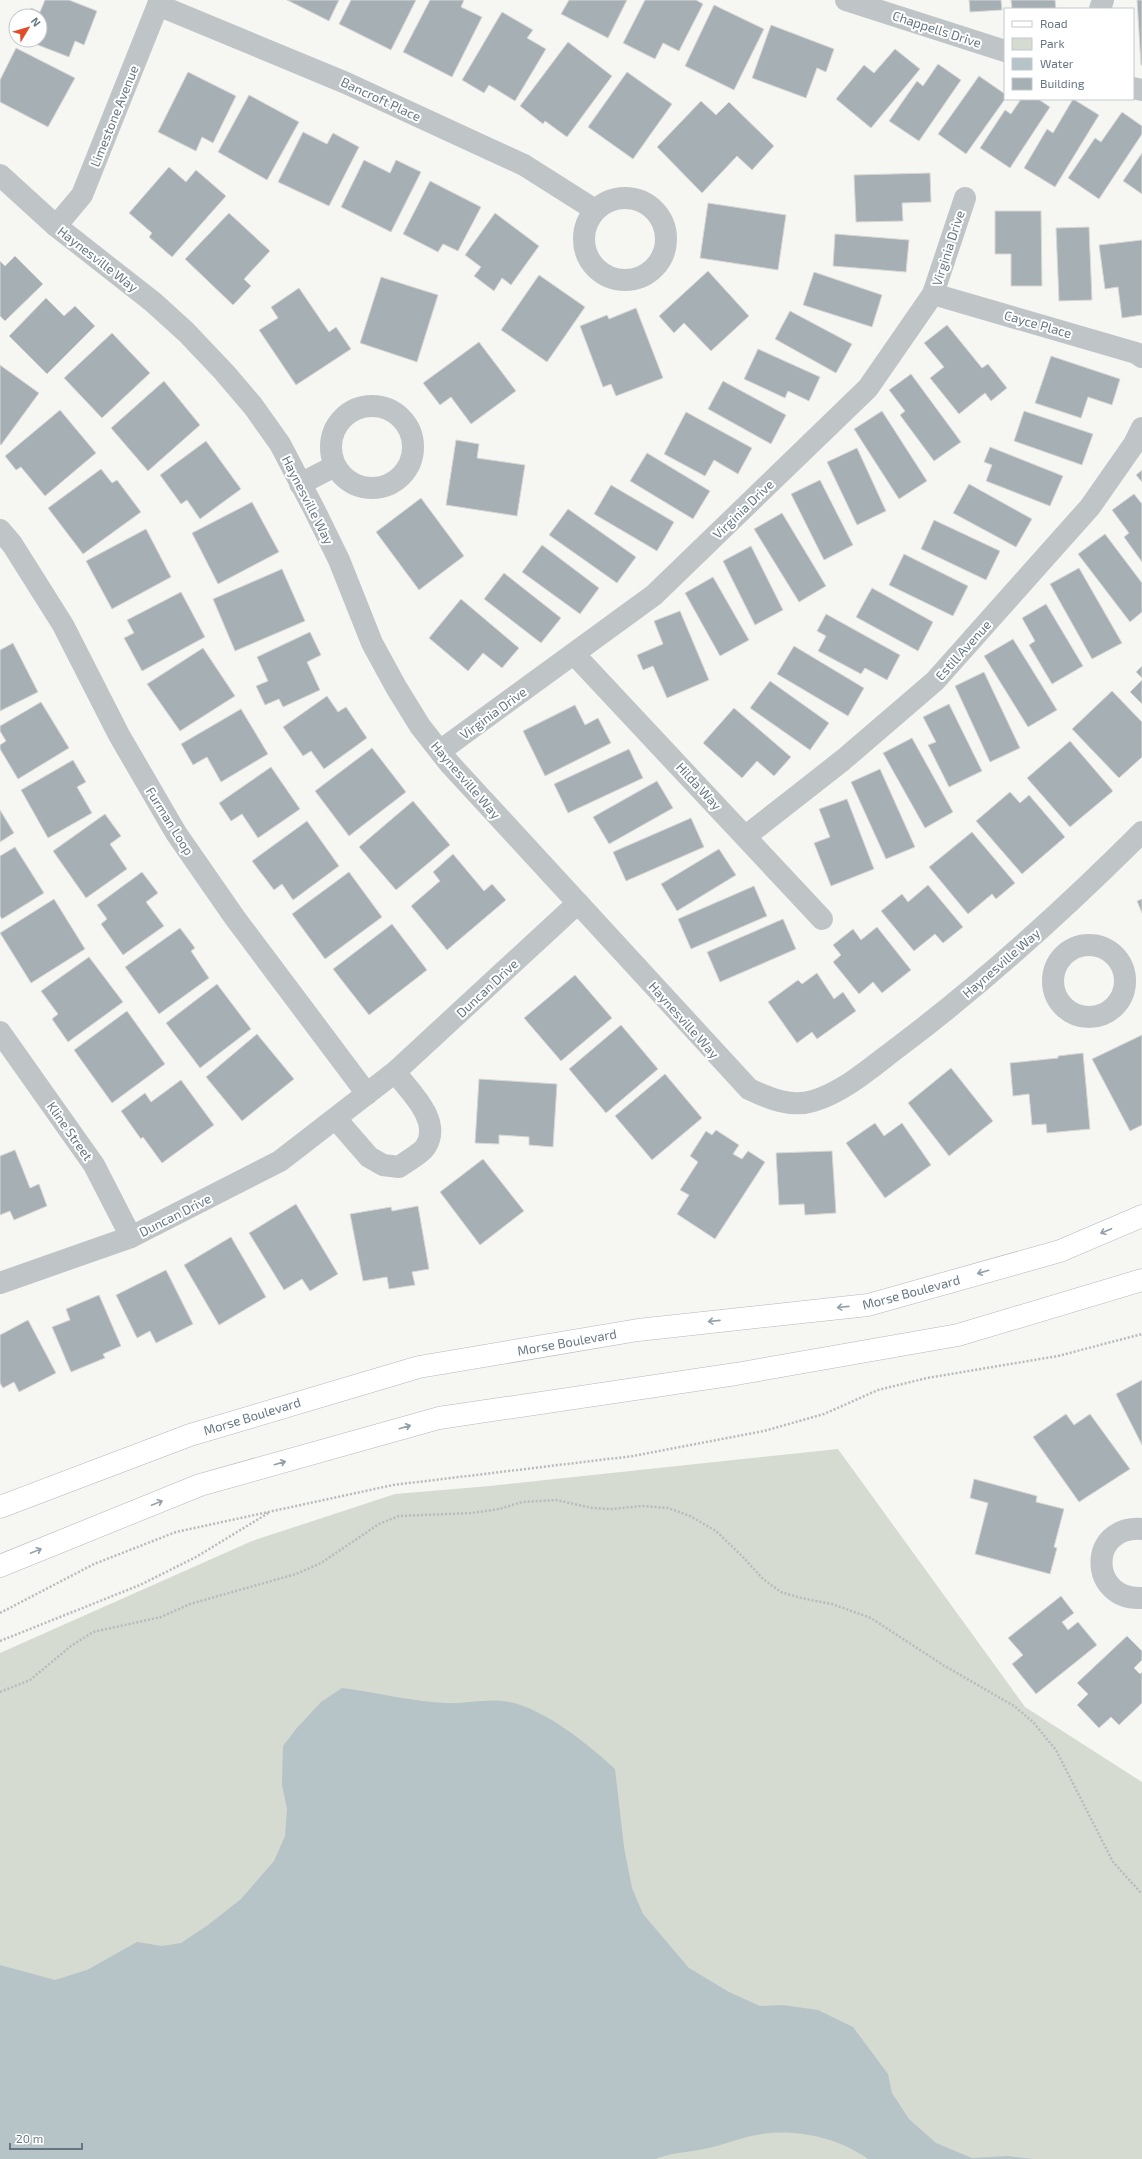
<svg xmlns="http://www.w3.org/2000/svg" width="1142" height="2159" font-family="'Exo 2',sans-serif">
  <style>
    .green { fill: #d6dbd2 }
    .water { fill: #b6c3c7 }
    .building { fill: #a6afb4; stroke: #d8d8d5 }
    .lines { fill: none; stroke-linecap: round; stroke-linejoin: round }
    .secondary-casing { stroke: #b2b8bc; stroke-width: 23 }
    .path { stroke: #b7bbbe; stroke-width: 2.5; stroke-dasharray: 2 2; stroke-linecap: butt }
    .street { stroke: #bfc4c7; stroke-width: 22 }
    .secondary { stroke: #fff; stroke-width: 22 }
    .oneway { stroke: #93a0a9 }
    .labels { text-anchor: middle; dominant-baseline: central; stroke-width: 4; stroke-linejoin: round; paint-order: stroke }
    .street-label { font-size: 13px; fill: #657784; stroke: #fff }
  </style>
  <rect width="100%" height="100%" fill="#f6f6f3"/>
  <path class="green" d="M838,1449L1025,1707L1142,1782V2159H0V1653L252,1541L395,1494L490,1486Z"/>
  <path class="water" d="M342,1688C377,1692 412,1702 447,1703C465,1704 483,1699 502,1701C539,1704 588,1744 615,1769L624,1847L632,1888L643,1914L689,1968L729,1992L760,2006L783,2005L818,2010L853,2027L888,2074L892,2093L909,2119L936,2143L972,2158L1008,2156L1033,2159H868C836,2136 789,2127 751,2136C737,2139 723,2145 709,2148C691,2152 673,2152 655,2159H0V1965L55,1980L87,1970L137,1942L162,1946L181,1943L208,1925L241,1899L274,1861L285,1836L287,1809L282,1785L283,1746L296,1729L321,1702Z"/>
  <g class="building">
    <path d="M45,0H69L97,11L84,45L75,41L69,57L25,40H40V16H28L31,8L40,12Z"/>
    <path d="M287,0H339L329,21Z"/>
    <path d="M351,0H416L391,50L339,24Z"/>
    <path d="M430,0H464L461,7L482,17L452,77L403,52Z"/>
    <path d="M569,0H627L608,38L561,14Z"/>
    <path d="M645,0H696L703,4L679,51L663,43L655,59L623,43Z"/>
    <path d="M969,0H1001L1002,10L970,12Z"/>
    <path d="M1011,0H1055L1056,9H1012Z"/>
    <path d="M1137,0H1142V65H1141Z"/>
    <path d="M714,5L764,29L734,90L685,66Z"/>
    <path d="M502,12L533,30L527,38L546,49L515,101L489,85L484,93L462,80Z"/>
    <path d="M771,25L834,49L826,72L817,68L806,98L752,78Z"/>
    <path d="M568,42L612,76L567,137L545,121L543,124L520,106Z"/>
    <path d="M16,48L75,78L48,127L0,102V80Z"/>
    <path d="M895,49L920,69L871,128L836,99L864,65L874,73Z"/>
    <path d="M938,64L961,80L919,141L889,121L917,81L923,86Z"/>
    <path d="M188,72L236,96L213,143L202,137L196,151L158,132Z"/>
    <path d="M627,72L672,104L633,159L588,127Z"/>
    <path d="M979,76L1005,94V99L966,154L938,134Z"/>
    <path d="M249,95L299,122L267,180L218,152Z"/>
    <path d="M1021,99H1038L1050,107L1010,168L980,148L1005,110L1011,114Z"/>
    <path d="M1073,99L1099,115L1055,187L1024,168L1047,129L1053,133Z"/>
    <path d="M701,101L716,115L729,102L774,146L752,170L737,156L702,193L657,147Z"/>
    <path d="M1122,112L1142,126V134L1099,199L1068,178L1095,138L1101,142Z"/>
    <path d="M303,132L327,144L333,133L359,147L329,206L278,182Z"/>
    <path d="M1142,153V194L1123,181Z"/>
    <path d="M364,160L390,173L396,160L421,172L391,232L341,207Z"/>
    <path d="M169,167L186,182L196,170L226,196L172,257L149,237L152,233L129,213Z"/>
    <path d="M930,173L931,202L902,203L903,221L856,222L854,175Z"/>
    <path d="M430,181L481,207L458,251L443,244L438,252L403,234Z"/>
    <path d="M708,203L786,215L778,270L700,258Z"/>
    <path d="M995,211H1041L1042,286H1011V254H995Z"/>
    <path d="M229,213L270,251L244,279L251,286L233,305L185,259Z"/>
    <path d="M495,213L539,246L511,285L502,278L494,291L474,276L481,267L465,255Z"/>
    <path d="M1089,227L1092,300L1059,301L1056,228Z"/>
    <path d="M835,234L909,240L906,272L833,266Z"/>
    <path d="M1142,240V315L1122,318L1118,287L1105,289L1099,245Z"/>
    <path d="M15,256L43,284L5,321L0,316V261L5,266Z"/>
    <path d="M708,271L749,316L711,351L684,323L674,333L659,316Z"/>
    <path d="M814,272L882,295L872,327L803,305Z"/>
    <path d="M539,275L585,307L547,362L501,330Z"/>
    <path d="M381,277L438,295L417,362L360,343Z"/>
    <path d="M299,288L329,332L336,327L351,349L296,385L259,330L278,318L271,307Z"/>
    <path d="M46,298L64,316L75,306L95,326L47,374L9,336Z"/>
    <path d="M636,308L663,378L616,396L611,384L603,387L580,326L607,315L609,319Z"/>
    <path d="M790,311L852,344L836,373L775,339Z"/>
    <path d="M947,325L982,368L988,364L1007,388L991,401L985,393L959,414L930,378L944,367L924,343Z"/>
    <path d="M112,333L150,373L102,418L64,378Z"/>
    <path d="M479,342L516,391L471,424L451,397L440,405L423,383Z"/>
    <path d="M758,349L820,377L809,401L788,391L785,398L744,379Z"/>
    <path d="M1051,356L1120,379L1112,405L1088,397L1081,418L1035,403Z"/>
    <path d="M0,365L39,393L1,445L0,444Z"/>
    <path d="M911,374L961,442L934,461L900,415L905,411L889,390Z"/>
    <path d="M164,381L200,425L148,471L111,428Z"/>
    <path d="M723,381L786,415L771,444L708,409Z"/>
    <path d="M60,410L96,453L45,496L21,467L16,470L5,456Z"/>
    <path d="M882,411L927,481L899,499L854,429Z"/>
    <path d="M1024,411L1093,434L1082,465L1014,441Z"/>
    <path d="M686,412L752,448L738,474L714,460L705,476L664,454Z"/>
    <path d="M456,440L479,444L477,458L525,465L517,516L446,505Z"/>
    <path d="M206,441L241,489L200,519L187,500L181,504L160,475Z"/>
    <path d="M990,447L1063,476L1050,506L986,481L992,465L984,462Z"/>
    <path d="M857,448L886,511L857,525L827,462Z"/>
    <path d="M647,453L710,491L693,519L630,481Z"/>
    <path d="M101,469L112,483L117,480L141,512L83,554L48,508Z"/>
    <path d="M1142,470V482L1136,475Z"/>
    <path d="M820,480L853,545L824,560L791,494Z"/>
    <path d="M969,484L1032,519L1016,547L953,513Z"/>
    <path d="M611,485L674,522L657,551L594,514Z"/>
    <path d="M1134,494L1142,504V562L1124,537L1129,533L1112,510Z"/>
    <path d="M421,498L464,556L419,590L376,532Z"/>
    <path d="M252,502L279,552L218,584L192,533Z"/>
    <path d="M568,509L636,557L617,583L549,535Z"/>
    <path d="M782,513L826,586L799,602L754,529Z"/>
    <path d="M934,520L1000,551L986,580L921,549Z"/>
    <path d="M146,529L171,577L112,609L86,561Z"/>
    <path d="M1105,534L1142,583V612L1130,622L1078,554Z"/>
    <path d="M542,545L599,588L580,614L522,572Z"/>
    <path d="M751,546L783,610L755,625L723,561Z"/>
    <path d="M904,554L968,586L953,616L889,585Z"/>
    <path d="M1079,568L1122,643L1092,659L1050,584Z"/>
    <path d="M282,569L305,621L235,651L213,599Z"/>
    <path d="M504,573L561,618L541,643L484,599Z"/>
    <path d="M713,577L749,640L720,656L685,593Z"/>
    <path d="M872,588L933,622L918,651L856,617Z"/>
    <path d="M181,592L205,637L142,671L124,638L134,633L127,620Z"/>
    <path d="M461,599L519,648L502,668L483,653L468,671L429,638Z"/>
    <path d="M1046,604L1083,666L1052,684L1029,645L1035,641L1022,618Z"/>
    <path d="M680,611L709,680L667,698L653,666L643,670L637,655L663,644L654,621Z"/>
    <path d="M826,614L900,655L887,680L865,668L861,674L818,651L826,636L817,631Z"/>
    <path d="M310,632L321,655L307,662L320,690L283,707L279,699L265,705L256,686L268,681L257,657Z"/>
    <path d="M1013,639L1057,710L1028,727L984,656Z"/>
    <path d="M13,643L38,692L0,711V650Z"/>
    <path d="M794,646L864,688L848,716L777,674Z"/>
    <path d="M203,648L235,696L180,731L147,684Z"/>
    <path d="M1142,666V678L1136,672Z"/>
    <path d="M984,672L1020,748L990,762L955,686Z"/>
    <path d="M1142,680V704L1130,692Z"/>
    <path d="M770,681L829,723L810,750L750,708Z"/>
    <path d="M1112,691L1142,722V757L1119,778L1072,729Z"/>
    <path d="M327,696L338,712L346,707L367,738L324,769L311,751L303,756L283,727Z"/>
    <path d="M41,702L69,748L18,779L0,749V745L6,741L0,731V726Z"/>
    <path d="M949,704L982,771L949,787L928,745L936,742L923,717Z"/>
    <path d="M575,705L585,725L598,718L611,743L545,776L523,731Z"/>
    <path d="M734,708L791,757L774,776L757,761L742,778L703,743Z"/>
    <path d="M241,709L268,754L221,782L207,757L193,765L181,744Z"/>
    <path d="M912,738L953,812L925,828L883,753Z"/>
    <path d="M1070,741L1113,791L1070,827L1027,778Z"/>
    <path d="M372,748L406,792L349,836L315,791Z"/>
    <path d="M629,749L643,778L568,813L554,784Z"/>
    <path d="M73,760L86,782L77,787L92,813L48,838L21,790Z"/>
    <path d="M271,767L300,809L258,838L242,814L231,821L219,803Z"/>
    <path d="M880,769L915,847L886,859L851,782Z"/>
    <path d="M657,781L673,808L609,844L593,817Z"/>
    <path d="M1010,792L1020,803L1029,795L1065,837L1022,874L976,821Z"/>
    <path d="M847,799L874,869L831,886L814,843L830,837L819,809Z"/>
    <path d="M413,801L450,845L396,890L359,847Z"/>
    <path d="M0,810L14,833L0,842Z"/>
    <path d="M105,814L121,836L110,844L127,869L86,898L53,851Z"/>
    <path d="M691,818L704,847L626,881L613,852Z"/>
    <path d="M307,821L339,866L293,900L282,884L274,890L252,861Z"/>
    <path d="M972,832L1015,883L996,899L992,894L968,914L929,867Z"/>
    <path d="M15,847L44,893L2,919L0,916V856Z"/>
    <path d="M719,849L736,875L677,911L661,884Z"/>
    <path d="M453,854L484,891L492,884L506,900L447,950L411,906L440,881L433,872Z"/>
    <path d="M142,872L158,893L146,902L164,926L123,955L101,924L107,919L97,905Z"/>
    <path d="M349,872L382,917L325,959L292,914Z"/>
    <path d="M928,885L963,927L943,943L935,934L914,951L881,911L902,894L908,902Z"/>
    <path d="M754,886L767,916L691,949L678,919Z"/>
    <path d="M54,899L85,949L31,983L0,933Z"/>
    <path d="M1142,899V913L1137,901Z"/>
    <path d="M783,919L796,949L720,982L707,952Z"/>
    <path d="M392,924L427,970L369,1015L333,969Z"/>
    <path d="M877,927L911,970L882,993L873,982L859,994L833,962L841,955L833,945L853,929L861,940Z"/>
    <path d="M180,928L195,948L191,951L209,978L159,1014L125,967Z"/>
    <path d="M89,957L123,1002L68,1042L52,1019L58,1014L41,991Z"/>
    <path d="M817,973L834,999L843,992L856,1011L817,1039L812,1032L797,1043L768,1002L798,980L802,984Z"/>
    <path d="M575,975L612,1018L561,1061L524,1018Z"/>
    <path d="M217,984L251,1029L200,1068L166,1023Z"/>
    <path d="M127,1011L165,1064L112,1103L74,1050Z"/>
    <path d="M621,1025L658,1069L606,1113L569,1069Z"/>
    <path d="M257,1034L294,1079L242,1121L206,1077Z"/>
    <path d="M1142,1035V1125L1130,1131L1092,1059Z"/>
    <path d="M1083,1053L1090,1129L1047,1133L1046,1124L1032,1125L1029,1094L1013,1096L1010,1063L1058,1058V1056Z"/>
    <path d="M951,1068L993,1121L949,1156L908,1103Z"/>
    <path d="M665,1074L702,1118L652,1160L615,1116Z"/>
    <path d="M479,1079L557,1084L553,1147L529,1145V1137L499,1135V1144L475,1143Z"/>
    <path d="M181,1080L214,1125L162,1163L143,1137L141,1139L121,1111L145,1093L151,1102Z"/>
    <path d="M875,1123L884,1136L902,1123L931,1165L885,1198L846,1143Z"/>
    <path d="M716,1130L739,1145L733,1154L742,1159L748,1151L765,1162L715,1239L677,1214L689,1195L680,1190L698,1162L690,1156L706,1131L712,1135Z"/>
    <path d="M15,1150L30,1188L39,1184L47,1206L14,1220L10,1211L0,1215V1156Z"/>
    <path d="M832,1151L836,1213L805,1215L804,1204L779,1205L776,1153Z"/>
    <path d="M483,1159L524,1211L480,1245L440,1192Z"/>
    <path d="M296,1204L338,1274L310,1291L302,1279L284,1290L249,1233Z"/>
    <path d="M418,1206L429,1269L412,1272L415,1285L389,1289L387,1277L363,1281L350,1214L391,1207L392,1211Z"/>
    <path d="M231,1237L266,1297L219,1325L184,1265Z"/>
    <path d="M166,1270L193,1324L156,1343L150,1331L137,1338L116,1295Z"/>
    <path d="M99,1295L121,1346L103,1354L105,1358L71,1372L52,1327L70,1320L66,1309Z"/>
    <path d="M28,1320L56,1373L19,1392L14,1382L3,1388L0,1383V1335Z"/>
    <path d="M1142,1380V1445L1116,1394Z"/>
    <path d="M1066,1414L1074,1425L1090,1414L1130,1469L1079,1502L1033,1437Z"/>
    <path d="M974,1479L1037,1496L1036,1502L1064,1509L1054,1547L1057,1548L1050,1574L975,1554L988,1503L970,1498Z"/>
    <path d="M1061,1596L1074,1613L1062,1622L1068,1630L1078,1622L1097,1645L1036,1694L1012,1664L1023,1655L1008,1638Z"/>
    <path d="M1127,1636L1142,1651V1660L1134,1668L1140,1674L1142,1672V1703L1119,1725L1111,1717L1099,1728L1077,1705L1088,1694L1077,1683Z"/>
  </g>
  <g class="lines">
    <g class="secondary-casing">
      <g id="secondary">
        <path d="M0,1507L190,1435L419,1367L638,1330L868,1305L1060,1251L1142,1216"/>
        <path d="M0,1566L200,1485L439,1418L736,1374L958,1335L1142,1280"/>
      </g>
    </g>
    <g class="path">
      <path d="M0,1613L94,1564L176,1532L393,1485L633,1456L764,1431L824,1414L878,1390L927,1378L1058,1356L1142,1334"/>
      <path d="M0,1641L140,1585L196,1557L270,1512"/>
      <path d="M0,1692L30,1680L71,1646L93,1632L161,1617L190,1604L296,1574L321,1563L379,1524L399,1516L472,1513L499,1509L522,1502L556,1500L592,1508L612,1509L642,1506L668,1508L690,1516L716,1531L741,1555L763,1579L781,1592L801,1598L832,1604L871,1618L943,1665L1014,1706L1033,1722L1056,1750L1113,1862L1142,1894"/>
    </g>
    <g class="street">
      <path d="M846,0L1005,51"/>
      <path d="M158,5L346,83L524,165L595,210"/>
      <path d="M1100,9L1103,0"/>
      <path d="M1133,88L1142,90"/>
      <path d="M0,175L56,226L153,302L186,332L224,372L253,406L280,444L314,509L339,560L372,643L396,687L420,726L449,763L749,1089C768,1098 791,1108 813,1101C846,1091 874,1065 901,1045C987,980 1066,908 1142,832"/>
      <circle cx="625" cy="239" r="41"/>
      <path d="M56,226L82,195L160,0"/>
      <path d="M933,294L1136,353L1142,357"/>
      <circle cx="372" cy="447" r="41"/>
      <path d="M300,484L335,466"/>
      <path d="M0,530L12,544L63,625L119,735L176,833L235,918L367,1094"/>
      <path d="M574,654L822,919"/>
      <path d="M440,751L654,595L868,388L933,294L965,198"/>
      <path d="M746,836L843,760L935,681L1090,507L1134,444L1142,428"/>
      <circle cx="1089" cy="981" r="36"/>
      <path d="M0,1032L94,1165L131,1237"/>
      <path d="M336,1119L369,1157L383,1165L399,1167C406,1162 423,1152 426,1146C442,1120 409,1091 395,1072"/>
      <path d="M0,1283L131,1237L280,1161L395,1072L578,903"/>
      <path d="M1142,1529C1087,1525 1089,1601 1142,1598"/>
    </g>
    <use href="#secondary" class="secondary"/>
  </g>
  <defs><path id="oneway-shaft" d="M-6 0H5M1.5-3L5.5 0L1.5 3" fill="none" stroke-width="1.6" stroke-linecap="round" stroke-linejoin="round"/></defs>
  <g class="oneway">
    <use href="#oneway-shaft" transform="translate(1106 1231) rotate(157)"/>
    <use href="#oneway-shaft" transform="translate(983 1272) rotate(164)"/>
    <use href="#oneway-shaft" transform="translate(843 1307) rotate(174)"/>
    <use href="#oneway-shaft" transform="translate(714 1321) rotate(174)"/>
    <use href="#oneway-shaft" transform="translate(405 1427) rotate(-16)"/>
    <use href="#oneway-shaft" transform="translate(280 1463) rotate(-16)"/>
    <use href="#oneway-shaft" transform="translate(157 1503) rotate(-22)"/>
    <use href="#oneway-shaft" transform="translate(36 1551) rotate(-22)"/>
  </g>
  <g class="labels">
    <g class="street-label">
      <text transform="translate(937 29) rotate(18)">Chappells Drive</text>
      <text transform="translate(381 99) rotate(25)">Bancroft Place</text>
      <text transform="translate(114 116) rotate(-68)">Limestone Avenue</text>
      <text transform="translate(948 248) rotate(-72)">Virginia Drive</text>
      <text transform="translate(98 259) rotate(38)">Haynesville Way</text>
      <text transform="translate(1038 324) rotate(16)">Cayce Place</text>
      <text transform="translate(308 500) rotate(63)">Haynesville Way</text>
      <text transform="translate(743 509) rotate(-44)">Virginia Drive</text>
      <text transform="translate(963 650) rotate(-48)">Estill Avenue</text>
      <text transform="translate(493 713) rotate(-36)">Virginia Drive</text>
      <text transform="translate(466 780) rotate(49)">Haynesville Way</text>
      <text transform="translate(699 786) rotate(47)">Hilda Way</text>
      <text transform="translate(170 821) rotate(58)">Furman Loop</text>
      <text transform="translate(1001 963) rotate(-41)">Haynesville Way</text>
      <text transform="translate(487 988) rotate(-43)">Duncan Drive</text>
      <text transform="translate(684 1020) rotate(48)">Haynesville Way</text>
      <text transform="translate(70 1131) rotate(55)">Kline Street</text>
      <text transform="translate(175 1215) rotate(-27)">Duncan Drive</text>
      <text transform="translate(911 1292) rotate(-15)">Morse Boulevard</text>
      <text transform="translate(567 1342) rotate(-10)">Morse Boulevard</text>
      <text transform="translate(252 1416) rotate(-17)">Morse Boulevard</text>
    </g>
  </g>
  <rect x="1004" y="8" width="130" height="92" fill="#ffffff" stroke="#c1c9ce"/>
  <rect x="1012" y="21" width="20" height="6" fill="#ffffff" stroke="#c1c9ce"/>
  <text x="1040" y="28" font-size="12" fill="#657784">Road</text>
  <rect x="1012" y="38" width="20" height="12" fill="#d6dbd2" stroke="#c1c9ce"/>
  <text x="1040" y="48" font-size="12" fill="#657784">Park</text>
  <rect x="1012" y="58" width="20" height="12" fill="#b6c3c7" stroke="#c1c9ce"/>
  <text x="1040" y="68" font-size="12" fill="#657784">Water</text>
  <rect x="1012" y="78" width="20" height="12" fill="#a6afb4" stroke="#c1c9ce"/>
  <text x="1040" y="88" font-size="12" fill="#657784">Building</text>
  <g transform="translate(28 28) rotate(52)"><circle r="19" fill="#ffffff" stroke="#c1c9ce"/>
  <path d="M0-3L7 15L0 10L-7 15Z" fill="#e14c28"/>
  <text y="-6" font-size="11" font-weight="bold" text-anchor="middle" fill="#657784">N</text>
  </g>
  <path d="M10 2143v6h72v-6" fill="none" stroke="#657784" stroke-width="2"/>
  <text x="16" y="2143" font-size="12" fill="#657784" stroke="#ffffff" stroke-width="3" paint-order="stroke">20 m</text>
</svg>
